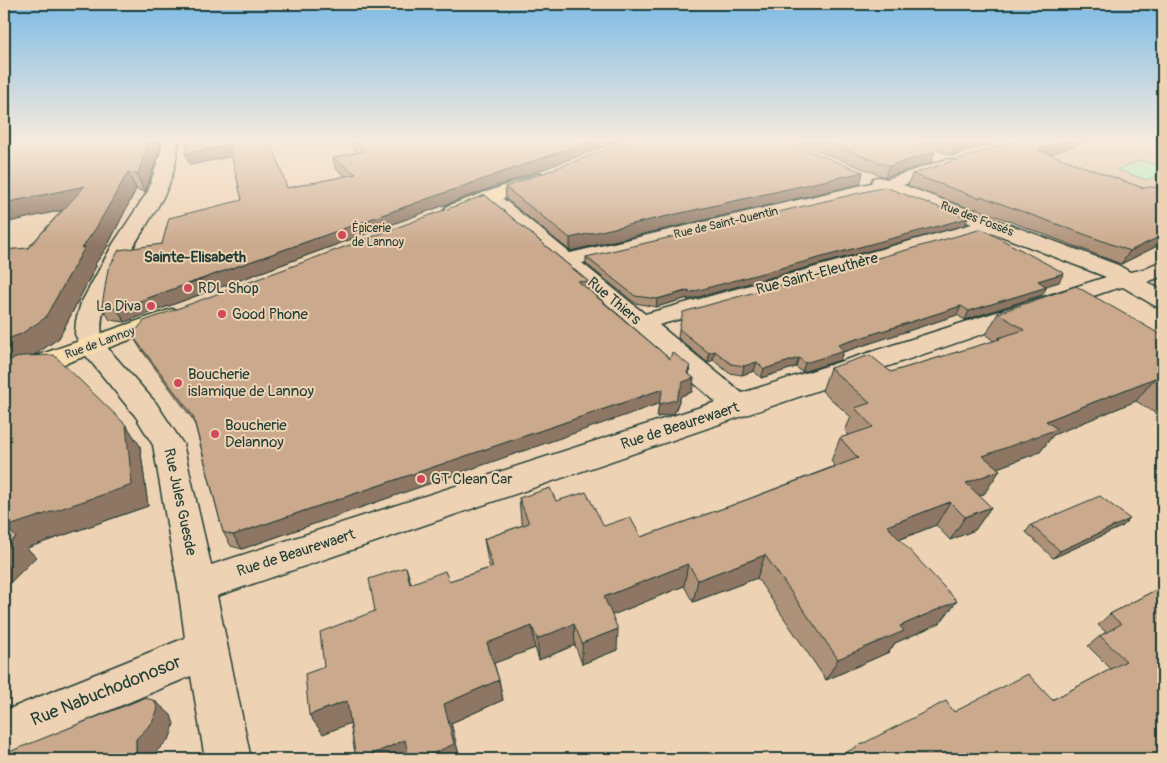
<svg xmlns="http://www.w3.org/2000/svg" width="1167" height="763" font-family="Pangolin,sans-serif">
  <style>
    .built { fill: #dec3a6 }
    .green { fill: #a6f0bf; stroke: #62967a }
    .lines { fill: none; stroke-linecap: round; stroke-linejoin: round }
    .minor-casing { stroke: #1f3d34; stroke-width: 3 }
    .major-casing { stroke: #1f3d34; stroke-width: 3 }
    .minor { fill: #edd2b4; fill-rule: evenodd }
    .major { fill: #f9deab; fill-rule: evenodd }
    .wall { fill: #ae9179; stroke: #1f3d34 }
    .shaded-wall { fill: #8d7663; stroke: #1f3d34 }
    .building { fill: #caa98d; stroke: #1f3d34 }
    .poi-dot { fill: #d1495b; stroke: #edd2b4; stroke-width: 2 }
    .labels { text-anchor: middle; dominant-baseline: central; stroke-width: 4; stroke-linejoin: round; paint-order: stroke }
    .far-street-label { font-size: 12px; fill: #1f3d34; stroke: #edd2b4 }
    .far-poi-label { font-size: 12px; fill: #1f3d34; stroke: #edd2b4; text-anchor: start }
    .far-quarter-label { font-size: 15px; font-weight: bold; fill: #1f3d34; stroke: #edd2b4 }
    .street-label { font-size: 15px; fill: #1f3d34; stroke: #edd2b4 }
    .poi-label { font-size: 15px; fill: #1f3d34; stroke: #edd2b4; text-anchor: start }
    .near-street-label { font-size: 18px; fill: #1f3d34; stroke: #edd2b4 }
  </style>
  <rect width="100%" height="100%" fill="#edd2b4"/>
  <filter id="ink" filterUnits="userSpaceOnUse"><feTurbulence type="fractalNoise" baseFrequency=".02" numOctaves="2"/><feDisplacementMap in="SourceGraphic" scale="10" xChannelSelector="R" yChannelSelector="G"/><feConvolveMatrix kernelMatrix="1 2 1 2 8 2 1 2 1" color-interpolation-filters="sRGB"/></filter>
  <g filter="url(#ink)">
    <path class="built" d="M1052,139H1114L1163,155V211L1010,152Z"/>
    <path class="green" d="M1141,160L1163,168V173L1147,180L1117,170Z"/>
    <g class="lines">
      <g class="minor-casing">
        <path id="minor" d="M162,139H178C178,155 173,177 166,191C148,231 88,298 104,344L156,403L183,444L211,565L716,402L482,201L480,197L482,193L489,191L496,193L570,253L871,183L873,178L879,177L887,179L947,159L953,160L956,164L953,168L903,185L1118,265L1130,272L1141,270L1163,260V276L1147,282L1163,291V308L1155,306L1123,287L1111,290L217,596L251,759H205L191,676L4,755V711L185,638L178,586L153,445L136,417L83,352L75,334L76,321L81,303L113,244L148,191L162,148ZM885,191L972,224L645,314L582,263ZM991,232L1106,277L742,393L659,325Z"/>
      </g>
      <g class="major-casing">
        <g id="major">
          <path d="M540,173L546,174L549,178L546,182L461,214L454,216L447,214L444,210L447,206Z"/>
          <path d="M172,309L181,311L184,316L181,321L4,386V367Z"/>
        </g>
      </g>
      <use href="#minor" class="minor"/>
      <use href="#major" class="major"/>
    </g>
    <g class="wall">
      <path d="M4,139H161L160,148L146,190L145,192L136,189L107,247L95,264L96,266L59,338L36,354L32,355L126,425L140,446L148,506L27,548L36,557L4,589L28,248L62,210L4,223Z"/>
      <path d="M267,139L287,188L346,176L336,169L333,158L357,152L344,139H625L125,322L110,320L102,306L162,244L242,200L232,156L190,165Z"/>
      <path d="M787,139H904L931,163L885,177Z"/>
      <path d="M911,139H1006L952,156Z"/>
      <path d="M1050,154L1163,243L1121,264L975,208L974,210L908,186L912,174Z"/>
      <path d="M863,172L860,184L570,251L506,199L505,187Z"/>
      <path d="M485,195L590,283V290L670,359L690,366L689,374L692,392L681,396L674,414L657,417L659,403L242,549L231,546L223,532L194,421L140,348L132,335Z"/>
      <path d="M965,225L687,300L688,298L656,307L635,303L586,264V257Z"/>
      <path d="M1059,282L1045,286L1042,295L965,320L957,315L843,352L840,360L802,372L796,367L761,378L754,371L742,375L729,373L713,360L708,363L678,338L679,329Z"/>
      <path d="M998,313L1163,336V418L1136,401L1053,435L1040,452L997,468L1000,470L984,494L979,496L991,507L975,530L950,540L936,525L899,540L940,623L895,643L889,652L826,680L757,578L693,602L684,586L612,615L617,650L582,664L575,645L539,660L535,648L494,663L499,680L503,700L451,723L460,759H356L350,723L323,734L324,667L375,611L411,584L449,581L490,568L488,561L484,539L523,525L521,521L519,498L556,501L604,526L641,537L730,506L835,466L831,461L840,438L849,435L845,431L851,417L822,391L830,368L891,372L994,341L986,335Z"/>
      <path d="M1031,525L1123,526L1053,558L1026,532Z"/>
      <path d="M1163,586V759L954,712L1052,700L1111,669L1088,646L1100,636L1106,632L1098,625L1110,614Z"/>
    </g>
    <g class="shaded-wall">
      <path d="M150,139H161L160,148L145,192L137,175Z"/>
      <path d="M178,139H183L180,144Z"/>
      <path d="M596,139H625L125,322L117,309Z"/>
      <path d="M976,139H1006L952,156L956,145Z"/>
      <path d="M1069,139H1093L1032,161L1038,150Z"/>
      <path d="M229,145L233,156L190,165L185,154Z"/>
      <path d="M935,152L931,163L885,177L889,166Z"/>
      <path d="M128,172L136,189L107,247L95,264L96,266L59,338L36,354L4,366V340L82,248Z"/>
      <path d="M863,172L860,184L570,251V238Z"/>
      <path d="M85,186L95,203L4,223V203Z"/>
      <path d="M968,218L965,225L687,300L688,298L656,307L657,299Z"/>
      <path d="M1163,235V243L1121,264L1130,251Z"/>
      <path d="M1064,273L1059,282L1033,290L1038,281Z"/>
      <path d="M1047,287L1042,295L965,320L969,311Z"/>
      <path d="M961,306L957,315L843,352L840,360L802,372L805,363L838,345Z"/>
      <path d="M715,351L713,360L708,363L709,353Z"/>
      <path d="M799,358L796,367L761,378L764,369Z"/>
      <path d="M757,362L754,371L742,375L744,366Z"/>
      <path d="M690,366L688,380L694,378L692,392L681,396L674,414L657,417L659,404L687,373Z"/>
      <path d="M1155,378L1136,401L1053,435L1040,452L968,479L983,456L1046,421Z"/>
      <path d="M663,389L661,403L242,549L233,535Z"/>
      <path d="M126,425L140,446L148,506L27,548L36,557L4,589V548L6,527Z"/>
      <path d="M1000,470L984,494L953,505L966,483Z"/>
      <path d="M950,502L936,525L875,549L887,526Z"/>
      <path d="M991,507L975,530L950,540L965,517Z"/>
      <path d="M1130,519L1123,526L1053,558L1060,551Z"/>
      <path d="M765,555L757,578L693,602L698,580Z"/>
      <path d="M688,564L684,586L603,619L604,597Z"/>
      <path d="M406,567L413,589L410,584Z"/>
      <path d="M957,601L940,623L895,643L889,652L826,680L838,659L900,626Z"/>
      <path d="M574,624L575,645L539,660L537,639Z"/>
      <path d="M532,626L535,648L492,664L487,643Z"/>
      <path d="M618,629L617,650L582,664V643Z"/>
      <path d="M499,680L503,700L451,723L460,759H421L444,704Z"/>
      <path d="M154,700L171,715L174,724L170,738L154,754V759H136V739Z"/>
      <path d="M347,701L358,720L323,734L309,715Z"/>
      <path d="M405,740L413,759H361Z"/>
    </g>
    <g class="building">
      <path d="M4,139H150L138,173L137,175L128,172L96,228L82,248L85,247L45,318L21,334L4,340V250L28,248L85,186L4,203Z"/>
      <path d="M189,139H267L273,147L287,188L356,174L333,158L364,151L352,139H596L117,309L102,306L108,269L119,250L162,244L169,218L242,200L229,145L185,154Z"/>
      <path d="M635,139H779L863,172L570,238L505,187Z"/>
      <path d="M818,139H904L935,152L889,166Z"/>
      <path d="M941,139H976L956,145Z"/>
      <path d="M1021,139H1069L1038,150L1143,188L1150,187L1163,188V235L1130,251L980,196L979,198L912,174Z"/>
      <path d="M885,187L968,218L688,293L689,290L657,299L635,296L586,257Z"/>
      <path d="M485,195L590,283L578,281L670,359L672,352L690,366L687,373L694,378L683,382L676,400L659,404L663,389L233,535L223,532L193,416L132,335L144,321Z"/>
      <path d="M982,229L1064,273L1038,281L1047,287L969,311L961,306L838,345L844,351L805,363L799,358L764,369L757,362L744,366L731,364L715,351L709,353L679,329L683,312Z"/>
      <path d="M1076,286L1163,336V383L1155,378L1046,421L1057,429L983,456L1000,470L966,483L991,507L965,517L950,502L887,526L957,601L900,626L904,631L838,659L765,555L698,580L688,564L604,597L618,629L582,643L574,624L537,639L532,626L487,643L499,680L444,704L454,744L421,759H409L405,740L361,759H356L347,701L309,715L305,674L324,667L320,632L375,611L369,579L406,567L410,584L445,571L449,581L493,567L484,539L529,523L519,498L550,488L556,501L586,492L604,526L630,517L641,537L730,506L858,458L840,438L873,427L855,408L870,403L830,368L870,355L891,372L1000,339L998,338L1024,330L998,313Z"/>
      <path d="M54,355L126,425L132,485L6,527L16,537L4,548V362L22,356Z"/>
      <path d="M1100,496L1130,519L1060,551L1031,525Z"/>
      <path d="M1163,586V759H833L946,701L954,712L1028,674L1052,700L1126,661L1100,636L1121,624L1110,614Z"/>
      <path d="M144,698L154,700L158,709L152,723L136,739V759H4V754Z"/>
    </g>
  </g>
  <linearGradient id="sky" x2="0" y2="1"><stop stop-color="#7ebbe5"/><stop offset="0.57" stop-color="#f7ebdd"/><stop offset="1" stop-color="#f7ebdd" stop-opacity="0"/></linearGradient>
  <rect width="1167" height="246" fill="url(#sky)"/>
  <g class="poi-dot">
    <circle cx="342" cy="235" r="5"/>
    <circle cx="188" cy="288" r="5"/>
    <circle cx="151" cy="306" r="5"/>
    <circle cx="222" cy="314" r="5"/>
    <circle cx="178" cy="383" r="5"/>
    <circle cx="215" cy="434" r="5"/>
    <circle cx="421" cy="479" r="5"/>
  </g>
  <g class="labels">
    <g class="far-street-label">
      <text transform="translate(977 219) rotate(21)">Rue des Fossés</text>
      <text transform="translate(726 223) rotate(-13)">Rue de Saint-Quentin</text>
      <text transform="translate(100 343) rotate(-20)">Rue de Lannoy</text>
    </g>
    <g class="far-poi-label">
      <text x="352" y="228">Épicerie<tspan x="352" dy="14">de Lannoy</tspan></text>
    </g>
    <g class="far-quarter-label">
      <text x="195" y="257">Sainte-Elisabeth</text>
    </g>
    <g class="street-label">
      <text transform="translate(817 274) rotate(-15)">Rue Saint-Eleuthère</text>
      <text transform="translate(614 301) rotate(40)">Rue Thiers</text>
      <text transform="translate(680 426) rotate(-18)">Rue de Beaurewaert</text>
      <text transform="translate(180 502) rotate(78)">Rue Jules Guesde</text>
      <text transform="translate(296 553) rotate(-18)">Rue de Beaurewaert</text>
    </g>
    <g class="poi-label">
      <text x="198" y="288">RDL Shop</text>
      <text x="141" y="306" text-anchor="end">La Diva</text>
      <text x="232" y="314">Good Phone</text>
      <text x="188" y="374">Boucherie<tspan x="188" dy="17">islamique de Lannoy</tspan></text>
      <text x="225" y="425">Boucherie<tspan x="225" dy="17">Delannoy</tspan></text>
      <text x="431" y="479">GT Clean Car</text>
    </g>
    <g class="near-street-label">
      <text transform="translate(106 691) rotate(-22)">Rue Nabuchodonosor</text>
    </g>
  </g>
  <rect width="1167" height="763" fill="none" stroke="#edd2b4" stroke-width="20"/>
  <rect x="10" y="10" width="1147" height="743" fill="none" stroke="#1f3d34" stroke-width="2" filter="url(#ink)"/>
</svg>
